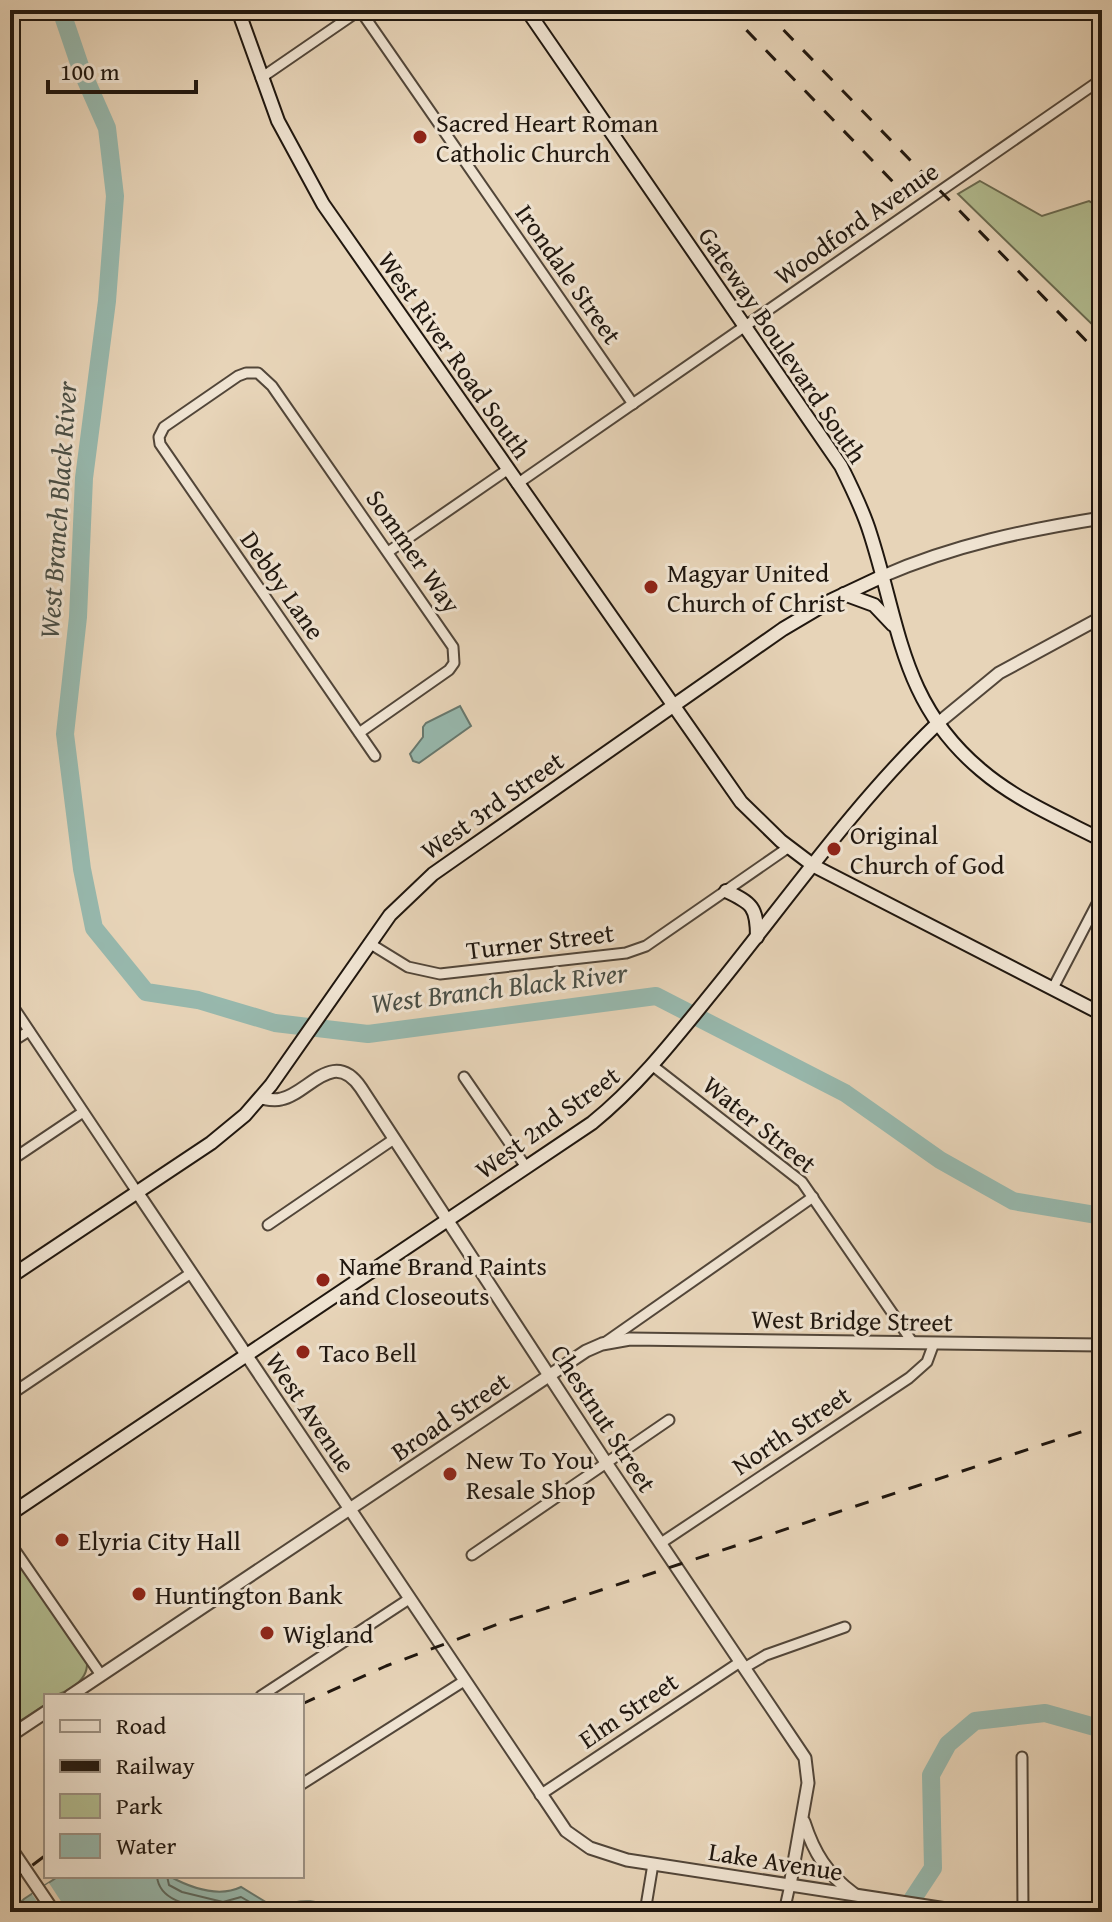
<svg xmlns="http://www.w3.org/2000/svg" width="1112" height="1922" font-family="'Gentium Book Plus',serif">
  <style>
    .green { fill: #b2bd91; stroke: #696a50; stroke-width: 2 }
    .water { fill: #97b8ad; stroke: #67786e; stroke-width: 2 }
    .pier { fill: #e7d4b8 }
    .lines { fill: none; stroke-linecap: round; stroke-linejoin: round }
    .shore { stroke: #5c685e; stroke-width: 2 }
    .river { stroke: #97b8ad; stroke-width: 18 }
    .minor-casing { stroke: #524639; stroke-width: 13 }
    .tertiary-casing { stroke: #524639; stroke-width: 15 }
    .secondary-casing { stroke: #20170f; stroke-width: 16 }
    .minor { stroke: #efe3d1; stroke-width: 9 }
    .tertiary { stroke: #efe3d1; stroke-width: 11 }
    .secondary { stroke: #efe3d1; stroke-width: 12 }
    .rail { stroke: #20170f; stroke-width: 3; stroke-dasharray: 14 14; stroke-linecap: butt }
    .poi-dot { fill: #8f2418; stroke: #efe3d1; stroke-width: 3 }
    .labels { text-anchor: middle; dominant-baseline: central; stroke-width: 6; stroke-linejoin: round; paint-order: stroke }
    .poi-label { font-size: 26px; fill: #20170f; stroke: #efe3d1; text-anchor: start }
    .street-label { font-size: 26px; fill: #20170f; stroke: #efe3d1 }
    .water-label { font-size: 28px; font-style: italic; fill: #4a4f46; stroke: #efe3d1 }
  </style>
  <rect width="100%" height="100%" fill="#e7d4b8"/>
  <filter id="stains"><feTurbulence type="fractalNoise" baseFrequency=".0025" numOctaves="4"/><feColorMatrix values="0 0 0 0 .2 0 0 0 0 .09 0 0 0 0 .02 0 0 0 .5 -.17"/></filter>
  <radialGradient id="worn" r=".72"><stop offset=".6" stop-color="#630" stop-opacity="0"/><stop offset="1" stop-color="#630" stop-opacity=".3"/></radialGradient>
  <g class="green">
    <path d="M980,181L1042,216L1089,201L1102,208V334L958,194Z"/>
    <path d="M10,1548L87,1663C88,1682 63,1696 46,1696V1704L20,1721L10,1723Z"/>
  </g>
  <g class="water">
    <path d="M460,706L471,726L419,763L413,761L410,754L423,737V727L426,723Z"/>
    <path d="M59,1876H169C191,1888 218,1898 241,1887L274,1907C305,1898 316,1899 345,1912H147L138,1909L10,1912L24,1899Z"/>
  </g>
  <path class="pier" d="M49,1883L68,1912H44L32,1894Z"/>
  <g class="lines">
    <g class="shore">
      <path d="M157,1876C159,1905 201,1907 223,1912"/>
      <path d="M167,1876L169,1885L182,1892L223,1902L241,1897L267,1912"/>
    </g>
    <g class="river">
      <path d="M61,10L81,69L107,128L115,196L107,301L84,478L78,617L65,734L82,869L94,928L146,992L198,1000L275,1023L368,1034L656,996L845,1093L940,1160L1013,1201L1102,1216"/>
      <path d="M904,1912L933,1868L931,1775L948,1744L975,1721L1045,1713L1102,1729"/>
    </g>
    <g class="minor-casing">
      <g id="minor">
        <path d="M360,10L633,404"/>
        <path d="M10,56V66"/>
        <path d="M261,78L360,10"/>
        <path d="M517,484L1102,79"/>
        <path d="M388,552L507,470"/>
        <path d="M359,733L449,670L454,663L453,647L272,386L258,373H246L238,376L164,427L159,437L160,444L375,756"/>
        <path d="M369,943L408,967L440,974L626,953L646,946L789,847"/>
        <path d="M1053,988L1102,894"/>
        <path d="M10,1002L137,1192"/>
        <path d="M10,1043L29,1031"/>
        <path d="M653,1066L802,1182L913,1343"/>
        <path d="M464,1077L526,1167"/>
        <path d="M10,1161L83,1112"/>
        <path d="M268,1225L394,1139"/>
        <path d="M603,1344L813,1197"/>
        <path d="M10,1395L191,1273"/>
        <path d="M10,1543L101,1675"/>
        <path d="M661,1543L909,1378L927,1362L934,1343"/>
        <path d="M472,1555L669,1420"/>
        <path d="M744,1668L766,1655L845,1627"/>
        <path d="M261,1696L409,1599"/>
        <path d="M1022,1757L1023,1912"/>
        <path d="M302,1784L464,1681"/>
        <path d="M540,1795L740,1662"/>
        <path d="M645,1912L653,1864"/>
        <path d="M784,1912L790,1885"/>
      </g>
    </g>
    <g class="tertiary-casing">
      <g id="tertiary">
        <path d="M883,576C954,545 1026,530 1102,518"/>
        <path d="M937,724L999,673L1102,617"/>
        <path d="M261,1098C267,1099 274,1101 281,1099C308,1094 333,1047 361,1088L607,1464L805,1758L808,1783L790,1885"/>
        <path d="M137,1192L566,1831L590,1848L627,1860L966,1912"/>
        <path d="M70,1696L586,1351L602,1344L630,1339L1102,1345"/>
        <path d="M10,1736L46,1712"/>
        <path d="M804,1822C814,1853 827,1874 854,1894"/>
        <path d="M10,1847L54,1912"/>
      </g>
    </g>
    <g class="secondary-casing">
      <g id="secondary">
        <path d="M238,10L278,121L323,204L741,802L781,841L814,866L1102,1014"/>
        <path d="M527,10L841,466C852,488 863,510 870,533C900,626 901,703 981,770C1016,800 1061,819 1102,840"/>
        <path d="M844,594L874,605L893,625"/>
        <path d="M726,891C752,903 757,907 757,937"/>
        <path d="M10,1277L211,1143L245,1115L271,1085L390,915L433,874L783,629L832,600L883,576"/>
        <path d="M10,1514L592,1123C640,1084 676,1037 715,989C787,900 854,804 937,724"/>
      </g>
    </g>
    <use href="#minor" class="minor"/>
    <use href="#tertiary" class="tertiary"/>
    <use href="#secondary" class="secondary"/>
    <g class="rail">
      <path d="M727,10L897,186"/>
      <path d="M764,10L1102,357"/>
      <path d="M302,1704L386,1666L498,1624L1102,1425"/>
      <path d="M10,1882L46,1855"/>
    </g>
  </g>
  <g class="poi-dot">
    <circle cx="420" cy="137" r="8"/>
    <circle cx="651" cy="587" r="8"/>
    <circle cx="834" cy="849" r="8"/>
    <circle cx="323" cy="1280" r="8"/>
    <circle cx="303" cy="1352" r="8"/>
    <circle cx="450" cy="1474" r="8"/>
    <circle cx="62" cy="1540" r="8"/>
    <circle cx="139" cy="1594" r="8"/>
    <circle cx="267" cy="1633" r="8"/>
  </g>
  <g class="labels">
    <g class="poi-label">
      <text x="436" y="122">Sacred Heart Roman<tspan x="436" dy="30">Catholic Church</tspan></text>
      <text x="667" y="572">Magyar United<tspan x="667" dy="30">Church of Christ</tspan></text>
      <text x="850" y="834">Original<tspan x="850" dy="30">Church of God</tspan></text>
      <text x="339" y="1265">Name Brand Paints<tspan x="339" dy="30">and Closeouts</tspan></text>
      <text x="319" y="1352">Taco Bell</text>
      <text x="466" y="1459">New To You<tspan x="466" dy="30">Resale Shop</tspan></text>
      <text x="78" y="1540">Elyria City Hall</text>
      <text x="155" y="1594">Huntington Bank</text>
      <text x="283" y="1633">Wigland</text>
    </g>
    <g class="street-label">
      <text transform="translate(856 223) rotate(-35)">Woodford Avenue</text>
      <text transform="translate(569 274) rotate(55)">Irondale Street</text>
      <text transform="translate(783 345) rotate(56)">Gateway Boulevard South</text>
      <text transform="translate(455 355) rotate(55)">West River Road South</text>
      <text transform="translate(414 551) rotate(55)">Sommer Way</text>
      <text transform="translate(283 585) rotate(55)">Debby Lane</text>
      <text transform="translate(492 805) rotate(-35)">West 3rd Street</text>
      <text transform="translate(540 941) rotate(-7)">Turner Street</text>
      <text transform="translate(547 1122) rotate(-36)">West 2nd Street</text>
      <text transform="translate(760 1124) rotate(39)">Water Street</text>
      <text transform="translate(852 1320) rotate(1)">West Bridge Street</text>
      <text transform="translate(311 1412) rotate(56)">West Avenue</text>
      <text transform="translate(450 1416) rotate(-34)">Broad Street</text>
      <text transform="translate(604 1418) rotate(57)">Chestnut Street</text>
      <text transform="translate(791 1430) rotate(-34)">North Street</text>
      <text transform="translate(628 1710) rotate(-34)">Elm Street</text>
      <text transform="translate(776 1861) rotate(9)">Lake Avenue</text>
    </g>
    <g class="water-label">
      <text transform="translate(57 510) rotate(-86)">West Branch Black River</text>
      <text transform="translate(499 987) rotate(-7)">West Branch Black River</text>
    </g>
  </g>
  <rect width="1112" height="1922" fill="none" stroke="#e7d4b8" stroke-width="40"/>
  <rect x="12" y="12" width="1088" height="1898" fill="none" stroke="#20170f" stroke-width="4"/>
  <rect x="20" y="20" width="1072" height="1882" fill="none" stroke="#20170f" stroke-width="2"/>
  <rect x="44" y="1694" width="260" height="184" fill="#efe3d1" stroke="#9c9183" stroke-width="2"/>
  <rect x="60" y="1720" width="40" height="12" fill="#efe3d1" stroke="#9c9183" stroke-width="2"/>
  <text x="116" y="1734" font-size="24" fill="#20170f">Road</text>
  <rect x="60" y="1760" width="40" height="12" fill="#20170f" stroke="#9c9183" stroke-width="2"/>
  <text x="116" y="1774" font-size="24" fill="#20170f">Railway</text>
  <rect x="60" y="1794" width="40" height="24" fill="#b2bd91" stroke="#9c9183" stroke-width="2"/>
  <text x="116" y="1814" font-size="24" fill="#20170f">Park</text>
  <rect x="60" y="1834" width="40" height="24" fill="#97b8ad" stroke="#9c9183" stroke-width="2"/>
  <text x="116" y="1854" font-size="24" fill="#20170f">Water</text>
  <path d="M48 80v12h148v-12" fill="none" stroke="#20170f" stroke-width="4"/>
  <text x="60" y="80" font-size="24" fill="#20170f" stroke="#efe3d1" stroke-width="6" paint-order="stroke">100 m</text>
  <rect width="100%" height="100%" filter="url(#stains)"/>
  <rect width="100%" height="100%" fill="url(#worn)"/>
</svg>
